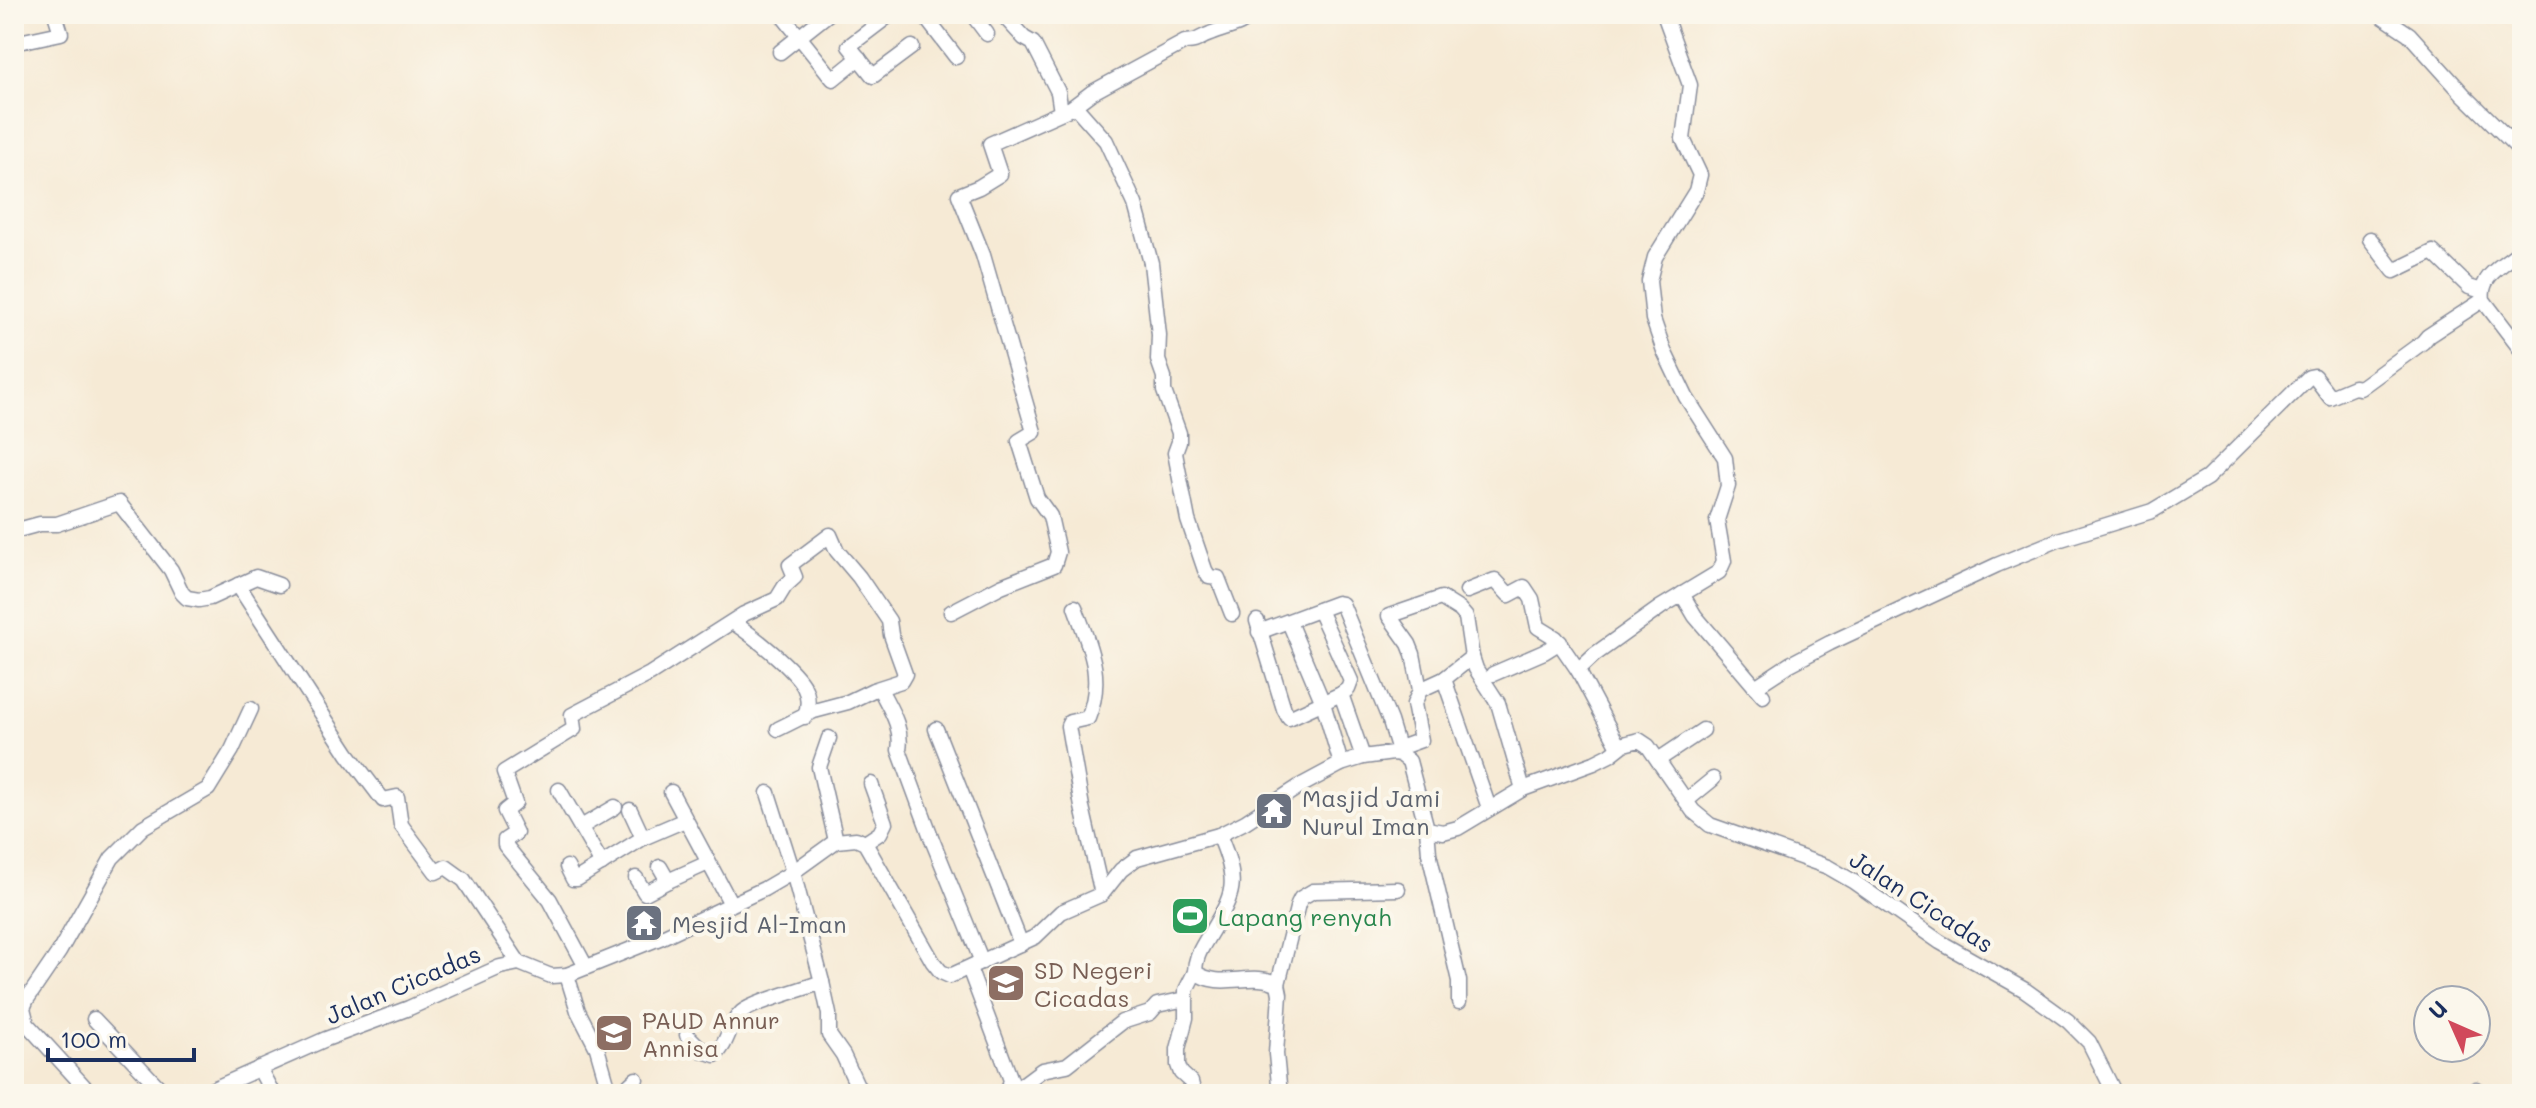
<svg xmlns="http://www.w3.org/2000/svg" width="2536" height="1108" font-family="Mali,sans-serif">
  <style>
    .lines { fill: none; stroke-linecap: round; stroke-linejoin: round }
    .minor-casing { stroke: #888c9a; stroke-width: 17 }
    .minor { stroke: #fff; stroke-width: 14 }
    .labels { text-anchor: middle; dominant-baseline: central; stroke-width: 8; stroke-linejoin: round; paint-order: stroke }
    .worship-label { font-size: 24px; fill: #5b616d; stroke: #fbf7ec; text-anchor: start }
    .street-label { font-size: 24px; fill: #1b2f5e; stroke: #fbf7ec }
    .leisure-label { font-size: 24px; fill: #27864d; stroke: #fbf7ec; text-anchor: start }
    .education-label { font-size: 24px; fill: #785e54; stroke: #fbf7ec; text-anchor: start }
  </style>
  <rect width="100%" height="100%" fill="#fbf7ec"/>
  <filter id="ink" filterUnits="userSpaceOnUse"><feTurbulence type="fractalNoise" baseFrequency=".0125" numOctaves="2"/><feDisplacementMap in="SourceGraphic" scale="16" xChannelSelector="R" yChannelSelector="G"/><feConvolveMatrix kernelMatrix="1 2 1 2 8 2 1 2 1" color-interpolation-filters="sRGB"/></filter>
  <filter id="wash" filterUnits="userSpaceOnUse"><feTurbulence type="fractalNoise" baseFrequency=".006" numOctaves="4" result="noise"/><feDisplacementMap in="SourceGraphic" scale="32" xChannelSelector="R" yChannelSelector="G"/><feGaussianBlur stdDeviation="1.8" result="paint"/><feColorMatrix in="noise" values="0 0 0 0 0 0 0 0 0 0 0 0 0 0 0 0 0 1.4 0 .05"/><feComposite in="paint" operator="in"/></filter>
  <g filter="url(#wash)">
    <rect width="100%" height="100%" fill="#f6ead5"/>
  </g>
  <g filter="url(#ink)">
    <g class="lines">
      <g class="minor-casing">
        <g id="minor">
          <path d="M781,14L833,79L859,58"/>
          <path d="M891,14L849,46L873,76L912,47"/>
          <path d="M923,14L956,57"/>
          <path d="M972,14L987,34"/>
          <path d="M1002,14L1024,38L1033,43L1058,92L1061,112"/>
          <path d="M2379,14L2409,34L2463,94L2522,152"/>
          <path d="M14,43L61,33L55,14"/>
          <path d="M780,52L828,14"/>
          <path d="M1075,106L1106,141L1135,204L1151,263L1159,335L1158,360L1164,377V391L1179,433V442L1175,453L1188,520L1205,570L1209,577L1218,578L1232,614"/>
          <path d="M2370,239L2394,271L2433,252L2469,287L2482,291"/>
          <path d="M2522,250C2504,264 2479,275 2483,300L2522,351"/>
          <path d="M14,531L40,524H57L119,503L171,570L182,593L187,598L199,600L210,598L256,577L279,585"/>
          <path d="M238,585L348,754L383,800L397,797L401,825L436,872L446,867L464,880L519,963"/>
          <path d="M1467,591L1495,580L1509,595L1524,587L1532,599L1538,627L1556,638L1578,670"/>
          <path d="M1682,594L1695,616L1763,696"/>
          <path d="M1075,607C1089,646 1105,676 1088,718L1070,722L1068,726L1082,807L1102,894"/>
          <path d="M951,612L1001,586L1054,565L1058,552L1050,516L1037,498L1019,441L1034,432L983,255L959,195L979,187L1000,174L990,144L1071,108L1091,93L1185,42C1201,41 1196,39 1210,34C1226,27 1240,27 1254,14"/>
          <path d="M1257,621L1284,709L1289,718L1341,694L1348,689L1351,681L1319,610"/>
          <path d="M1289,622L1323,703L1341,764"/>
          <path d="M734,623C752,635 795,669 804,687C809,696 808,708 805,717"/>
          <path d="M1259,632L1337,603L1342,604L1390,721L1400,754"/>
          <path d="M1493,674L1544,652L1560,642"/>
          <path d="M1444,679L1489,808"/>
          <path d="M1755,687L1790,664L1830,643L1997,565L2058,540L2152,511L2207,478L2309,377L2314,376L2330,397L2354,387L2360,388L2423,342L2428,336L2483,300"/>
          <path d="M880,689C890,709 903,727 899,750L933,842L982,962"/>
          <path d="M1420,690L1444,679L1472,657"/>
          <path d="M1341,694L1363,757"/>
          <path d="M936,729L1021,944"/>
          <path d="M829,738L819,767L836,841"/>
          <path d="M1619,747L1578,670L1594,655L1661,607L1719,572L1724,561L1717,520L1728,486L1725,458L1686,397L1664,351L1653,319L1649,281L1655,257L1696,191L1700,175L1683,139L1690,85L1664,14"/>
          <path d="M1399,748L1421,740L1414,704L1420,690L1413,654L1409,644L1389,616L1441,598L1460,610L1466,617L1472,657L1476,669L1498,703L1523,789"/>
          <path d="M1658,760L1703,730"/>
          <path d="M559,790L602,864"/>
          <path d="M671,792L731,904"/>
          <path d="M768,793L793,872L822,982L829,1014V1035L843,1055L861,1094"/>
          <path d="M1686,801L1713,779"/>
          <path d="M630,810L643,838"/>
          <path d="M581,827L615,807"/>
          <path d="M1427,829L1429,853L1459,981V1002"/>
          <path d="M1219,835C1242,888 1232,896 1205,942C1199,952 1195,960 1195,972C1220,991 1253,970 1278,984L1280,994L1276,1054L1280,1094"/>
          <path d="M865,843L880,833L885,823L871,784"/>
          <path d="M567,867L573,879H577L643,838L685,820"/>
          <path d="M660,867L668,881L708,863"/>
          <path d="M636,878L645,893L668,881"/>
          <path d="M586,967L550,900L505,845V840L516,833L505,811L515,803L504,772L574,729L572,715L650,674L744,614L777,599L785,586L795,577L790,565L830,535L837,551L859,577L889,621L891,635L905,674L901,681L873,690L848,702L814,711L778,729"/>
          <path d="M969,968L1011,1080L1007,1094"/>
          <path d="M567,975L578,1011L597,1048L609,1090L621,1093L636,1079"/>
          <path d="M1278,984L1298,904L1301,898L1313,891L1398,889"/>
          <path d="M94,1019L165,1094"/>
          <path d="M687,1035L703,1051L715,1055C729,1043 728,1024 742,1012C754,1002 804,989 822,982"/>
          <path d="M259,1068L273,1094"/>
          <path d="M2476,1089L2478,1094"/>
          <path d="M91,1094L27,1024L23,1008L27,999L59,952L112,858L143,827L208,789L232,750L251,709"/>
          <path d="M202,1094L326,1039L409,1008L500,967L519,963L551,976L567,975L662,937L764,889L793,872L836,841L856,839L865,843L933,962L941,972L950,976L1035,937L1061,912L1102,894L1121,870L1137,858L1219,835L1245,822L1300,786L1341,764L1363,757L1393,753L1400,754L1409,761L1427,829L1443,832L1458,828L1523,789L1594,763L1610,755L1624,744L1639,740L1648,746L1693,811L1710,825L1828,867L1854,882L1940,942L2025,990L2068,1021L2089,1042L2115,1094"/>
          <path d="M1010,1094L1042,1070L1067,1065L1122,1022L1150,1013L1157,1005L1186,999"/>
          <path d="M1194,1094L1191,1082L1181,1073L1178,1065V1049L1186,1018V990L1195,972"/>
        </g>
      </g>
      <use href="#minor" class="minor"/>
    </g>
  </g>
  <defs>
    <g id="temple-square" transform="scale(2)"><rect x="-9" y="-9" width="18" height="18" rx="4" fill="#6b7280" stroke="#fbf7ec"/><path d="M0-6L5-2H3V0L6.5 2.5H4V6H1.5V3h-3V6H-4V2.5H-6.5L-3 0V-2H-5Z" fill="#fff"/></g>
    <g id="stadium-square" transform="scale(2)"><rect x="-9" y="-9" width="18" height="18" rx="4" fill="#2e9e5b" stroke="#fbf7ec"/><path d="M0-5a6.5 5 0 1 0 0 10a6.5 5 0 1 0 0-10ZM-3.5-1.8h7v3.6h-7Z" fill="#fff"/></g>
    <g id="school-square" transform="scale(2)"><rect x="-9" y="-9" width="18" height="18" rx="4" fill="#8d6e63" stroke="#fbf7ec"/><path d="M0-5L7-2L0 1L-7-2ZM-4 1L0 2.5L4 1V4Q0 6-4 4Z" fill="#fff"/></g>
  </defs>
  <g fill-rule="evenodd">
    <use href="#temple-square" x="1274" y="811"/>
    <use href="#stadium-square" x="1190" y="916"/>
    <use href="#temple-square" x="644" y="923"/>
    <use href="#school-square" x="1006" y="983"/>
    <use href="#school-square" x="614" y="1033"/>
  </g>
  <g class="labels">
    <g class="worship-label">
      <text x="1302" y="797">Masjid Jami<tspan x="1302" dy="28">Nurul Iman</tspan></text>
      <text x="672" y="923">Mesjid Al-Iman</text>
    </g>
    <g class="street-label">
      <text transform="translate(1922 901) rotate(33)">Jalan Cicadas</text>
      <text transform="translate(403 984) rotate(-23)">Jalan Cicadas</text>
    </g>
    <g class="leisure-label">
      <text x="1218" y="916">Lapang renyah</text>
    </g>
    <g class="education-label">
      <text x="1034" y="969">SD Negeri<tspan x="1034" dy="28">Cicadas</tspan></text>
      <text x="642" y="1019">PAUD Annur<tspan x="642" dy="28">Annisa</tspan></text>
    </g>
  </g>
  <rect width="2536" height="1108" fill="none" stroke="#fbf7ec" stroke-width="48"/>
  <g transform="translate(2452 1024) rotate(315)"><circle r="38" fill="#fbf7ec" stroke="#a1a7b3" stroke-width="2"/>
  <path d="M0-6L14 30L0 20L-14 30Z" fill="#d1495b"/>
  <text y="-12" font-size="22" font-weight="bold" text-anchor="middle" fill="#1b2f5e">U</text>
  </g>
  <path d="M48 1048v12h146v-12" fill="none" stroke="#1b2f5e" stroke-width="4"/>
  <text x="60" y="1048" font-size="24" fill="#1b2f5e" stroke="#fbf7ec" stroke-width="6" paint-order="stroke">100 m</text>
</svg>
